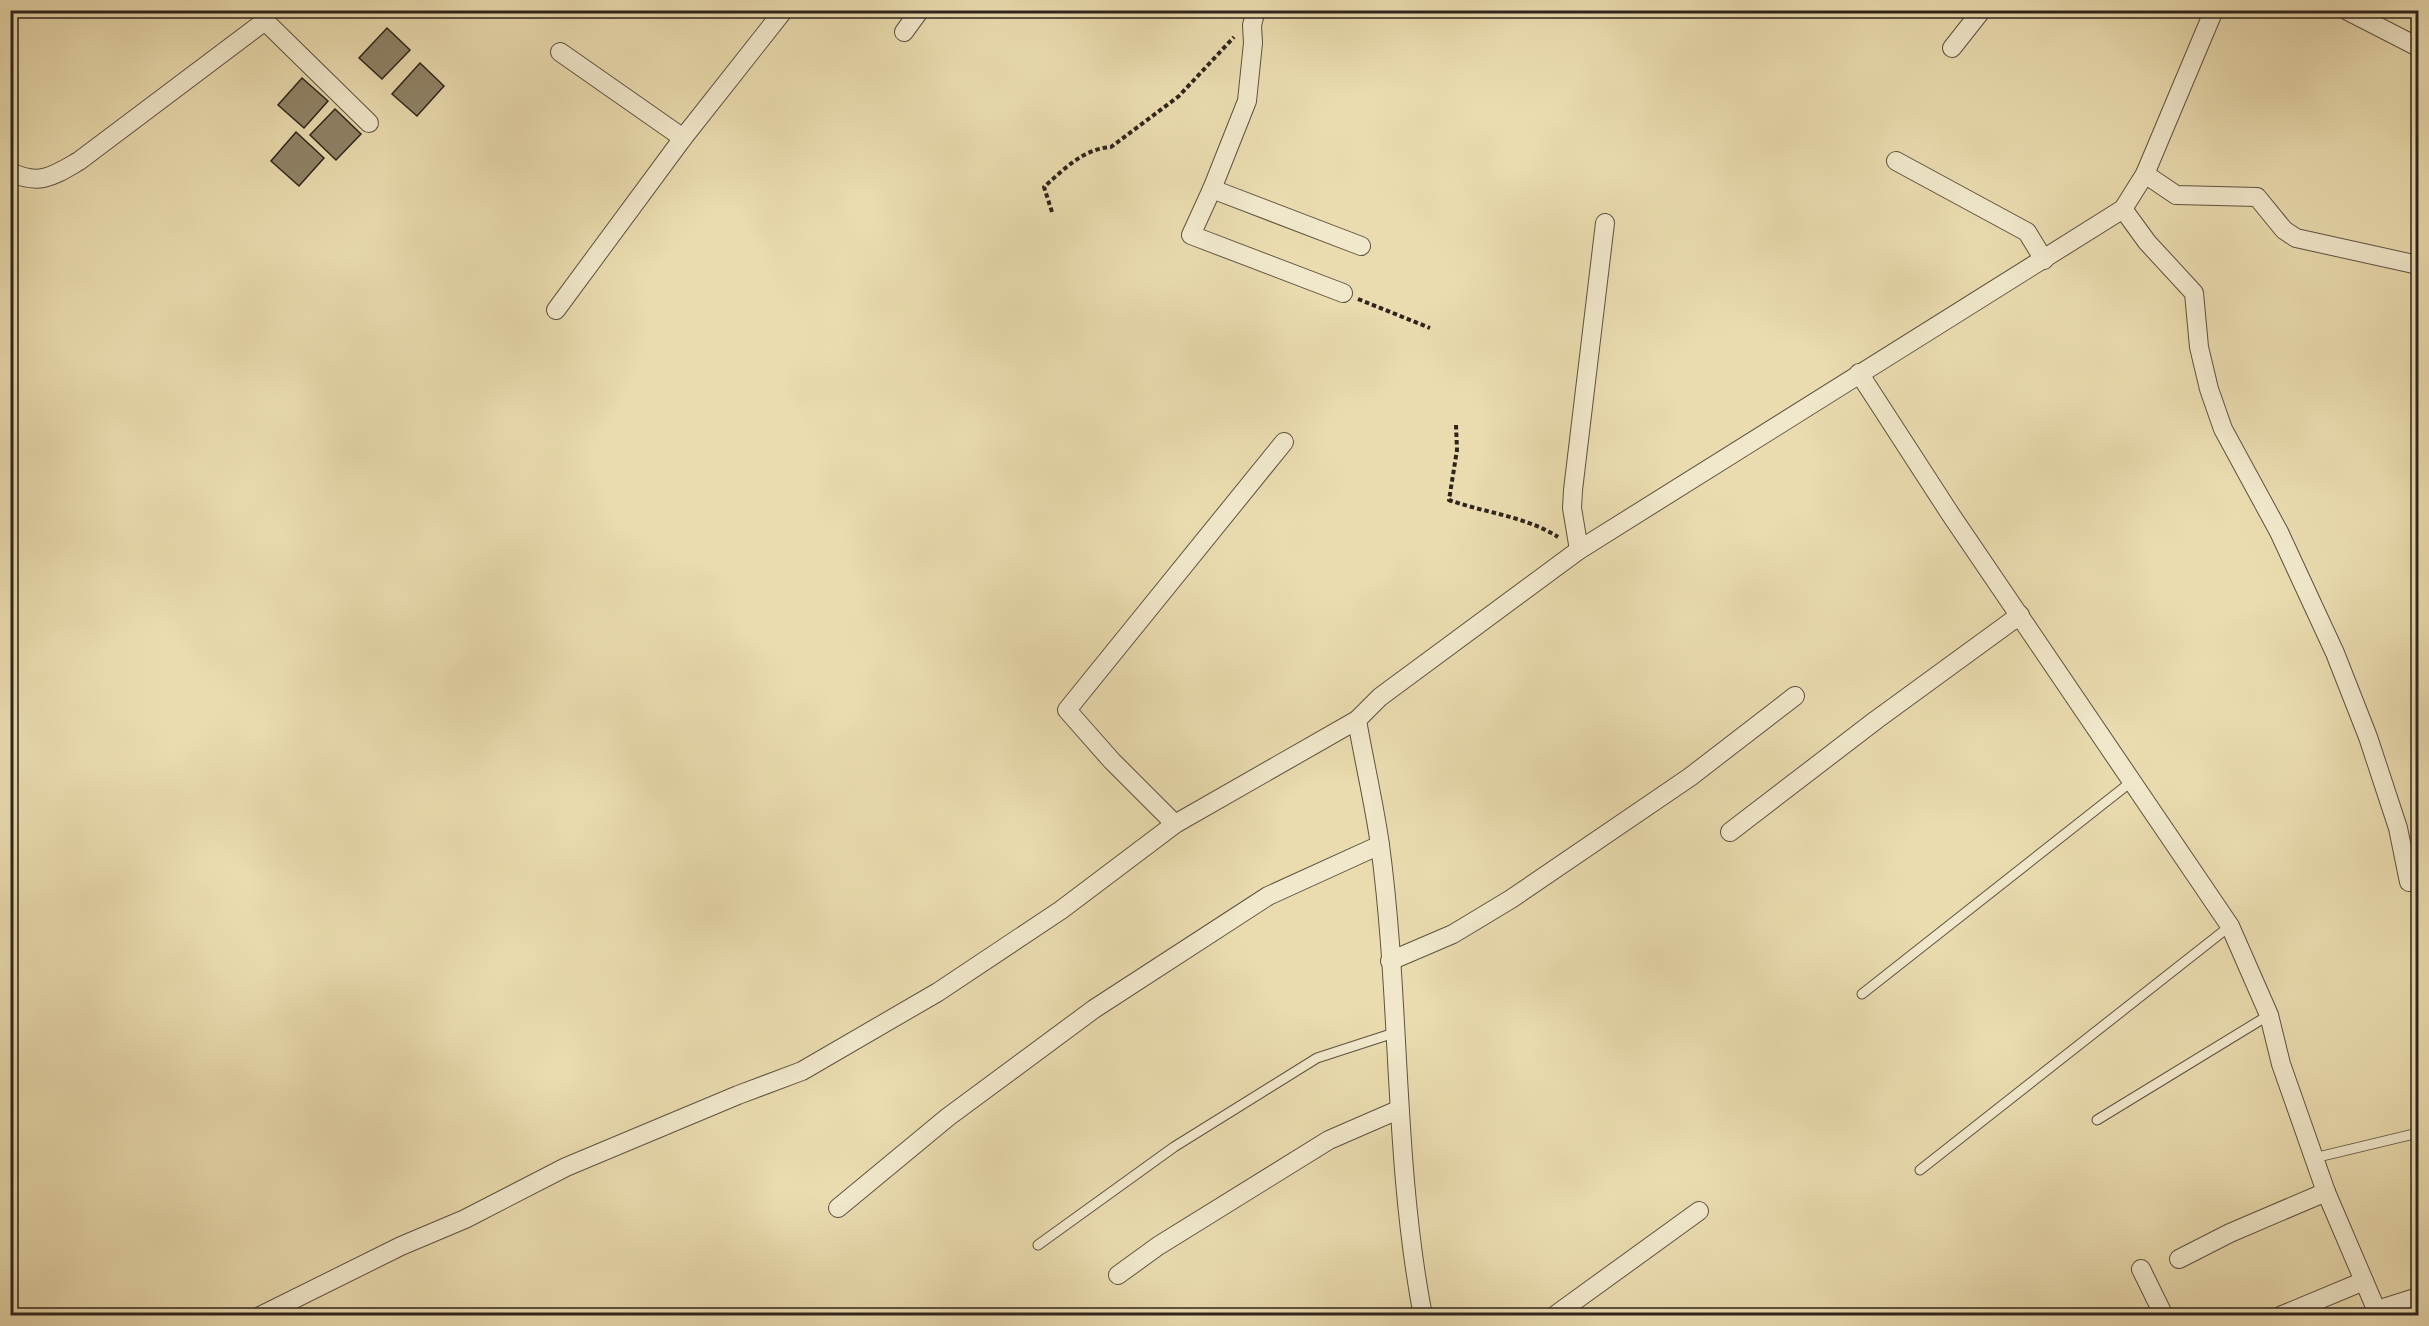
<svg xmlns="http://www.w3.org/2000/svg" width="2429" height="1326" font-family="'EB Garamond',serif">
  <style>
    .building { fill: #908468; stroke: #2e241c; stroke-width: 1.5 }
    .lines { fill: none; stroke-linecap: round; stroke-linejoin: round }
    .service-casing { stroke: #5d5241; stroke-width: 11 }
    .minor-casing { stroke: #5d5241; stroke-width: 20 }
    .path { stroke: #2e241c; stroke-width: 4; stroke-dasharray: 4.5 3; stroke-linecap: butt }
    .service { stroke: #f1e8cb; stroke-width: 9 }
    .minor { stroke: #f1e8cb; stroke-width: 18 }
  </style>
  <rect width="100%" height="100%" fill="#eadcaf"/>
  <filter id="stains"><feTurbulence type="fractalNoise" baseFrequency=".00333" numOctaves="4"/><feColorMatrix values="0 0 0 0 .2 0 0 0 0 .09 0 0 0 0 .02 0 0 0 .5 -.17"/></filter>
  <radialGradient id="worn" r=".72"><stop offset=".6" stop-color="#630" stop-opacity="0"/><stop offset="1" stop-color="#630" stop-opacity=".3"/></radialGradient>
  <g class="building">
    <path d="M387,28L410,50L382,79L359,58Z"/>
    <path d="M420,63L444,86L417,116L392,94Z"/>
    <path d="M302,78L328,101L304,128L278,105Z"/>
    <path d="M335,109L361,134L336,160L310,135Z"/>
    <path d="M296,132L324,158L299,186L271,161Z"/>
  </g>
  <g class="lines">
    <g class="service-casing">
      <g id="service">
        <path d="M1862,994L2131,782"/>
        <path d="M2097,1120L2269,1015"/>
        <path d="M2314,1158L2418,1133"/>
        <path d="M1920,1170L2230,926"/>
        <path d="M1038,1245L1174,1147L1317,1058L1394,1033"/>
      </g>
    </g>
    <g class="minor-casing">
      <g id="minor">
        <path d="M1256,10L1252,25L1253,43L1247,101L1212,189L1191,235L1343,293"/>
        <path d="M2346,10L2418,47"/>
        <path d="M904,32L920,10"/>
        <path d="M1952,48L1982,10"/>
        <path d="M560,52L683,138"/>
        <path d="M1896,161L2027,232L2044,260"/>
        <path d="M10,172C40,186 53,176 79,161L265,21L369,123"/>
        <path d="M2145,174L2176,195L2257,197L2284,230L2296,238L2418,265"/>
        <path d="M1212,189L1361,246"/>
        <path d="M2123,209L2147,242L2194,293L2199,347L2209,389L2223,429L2279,532L2335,653L2368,737L2398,828L2409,882"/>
        <path d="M556,310L683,138L784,10"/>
        <path d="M1859,373L1949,512L2230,926L2269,1015L2281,1064L2326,1192L2379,1316"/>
        <path d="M1579,550L1572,508L1573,490L1605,223"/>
        <path d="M1175,824L1112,761L1067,710L1284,442"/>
        <path d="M1730,832L1876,720L2020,615"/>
        <path d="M1390,961L1453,934L1511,899L1690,777L1795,696"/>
        <path d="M838,1208L948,1117L1094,1009L1268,896L1380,845"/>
        <path d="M2179,1259L2230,1233L2326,1192"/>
        <path d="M2141,1269L2164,1316"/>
        <path d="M1118,1275L1158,1246L1329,1140L1398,1110"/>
        <path d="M2377,1310L2418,1297"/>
        <path d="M260,1316L401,1246L465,1219L566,1167L738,1095L802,1071L938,992L1061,910L1175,824L1357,720"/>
        <path d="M1423,1316C1393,1160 1401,1001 1380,845C1374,803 1364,761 1357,720L1380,697L1579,550L2123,209L2145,174L2214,10"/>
        <path d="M1554,1316L1699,1211"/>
        <path d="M2280,1316L2364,1281"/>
      </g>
    </g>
    <g class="path">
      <path d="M1052,212L1044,187C1064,169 1083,149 1111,147L1179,96L1234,37"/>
      <path d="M1358,299L1430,328"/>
      <path d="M1456,425L1457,450L1449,500C1485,513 1525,516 1558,537"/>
    </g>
    <use href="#service" class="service"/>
    <use href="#minor" class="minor"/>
  </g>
  <rect width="2429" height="1326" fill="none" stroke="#eadcaf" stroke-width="36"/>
  <rect x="12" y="12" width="2405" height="1302" fill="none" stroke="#2e241c" stroke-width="3"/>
  <rect x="18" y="18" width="2393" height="1290" fill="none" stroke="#2e241c" stroke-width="1.5"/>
  <rect width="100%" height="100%" filter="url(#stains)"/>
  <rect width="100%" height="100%" fill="url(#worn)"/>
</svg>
